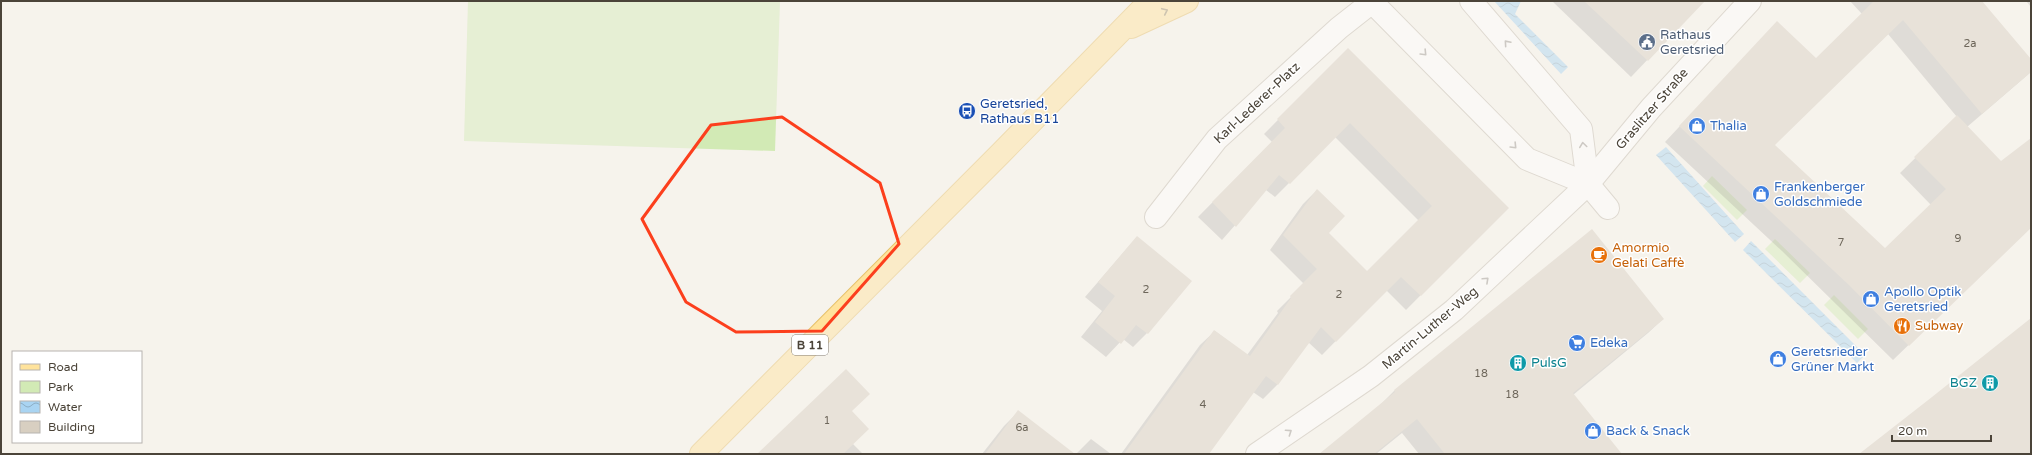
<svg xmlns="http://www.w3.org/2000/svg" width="2032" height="455" font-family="'Varela Round',sans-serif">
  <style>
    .green { fill: #d2eab5 }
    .water { fill: url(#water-waves) }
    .shadow { fill: #0003; fill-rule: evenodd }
    .building { fill: #d8cfc1 }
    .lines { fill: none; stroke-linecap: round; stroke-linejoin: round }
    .minor-casing { stroke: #c2bbae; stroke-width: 24 }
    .major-casing { stroke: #e6c16a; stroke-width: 24 }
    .minor { stroke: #fff; stroke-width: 22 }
    .major { stroke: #ffe39c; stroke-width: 22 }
    .oneway { stroke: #9c8c66 }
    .oneway2 { stroke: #9c9892 }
    .marked { fill: none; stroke: #fc3f1d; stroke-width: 3; stroke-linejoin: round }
    .labels { text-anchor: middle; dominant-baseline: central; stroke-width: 3; stroke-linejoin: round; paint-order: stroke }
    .number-label { font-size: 11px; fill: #6e675b }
    .shield { fill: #fff; stroke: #817c74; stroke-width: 1 }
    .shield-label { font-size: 12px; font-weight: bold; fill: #4b4439 }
    .service-label { font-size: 13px; fill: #4e5e75; stroke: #fff; text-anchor: start }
    .street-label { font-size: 13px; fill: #4b4439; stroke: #fff }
    .transit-label { font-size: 13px; fill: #164399; stroke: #fff; text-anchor: start }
    .shop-label { font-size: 13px; fill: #366cbe; stroke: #fff; text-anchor: start }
    .food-label { font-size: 13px; fill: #c56008; stroke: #fff; text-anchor: start }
    .culture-label { font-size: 13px; fill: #0d838f; stroke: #fff; text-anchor: start }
  </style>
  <defs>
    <pattern id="water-waves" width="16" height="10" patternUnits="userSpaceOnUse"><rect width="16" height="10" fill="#a9d4f2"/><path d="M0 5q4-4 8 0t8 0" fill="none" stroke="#8caec5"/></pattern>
  </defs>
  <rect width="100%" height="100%" fill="#f6f3ec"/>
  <g class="green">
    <path d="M468,1H780L775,151L464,141Z"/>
    <path d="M1712,176L1747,210L1737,220L1703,186Z"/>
    <path d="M1775,239L1810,273L1800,283L1765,249Z"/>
    <path d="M1834,295L1868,329L1858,339L1824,305Z"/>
  </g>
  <g class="water">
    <path d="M1494,1H1521L1515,14L1568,67L1561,74Z"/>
    <path d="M1666,147L1744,234L1735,242L1656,155Z"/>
    <path d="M1751,241L1865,355L1857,363L1743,250Z"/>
  </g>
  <g class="shadow">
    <path d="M1552,1H1687L1696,9L1631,77Z"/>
    <path d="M1850,1H1981L2031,60V72L1967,127L2001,163L2031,139V227L1893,360L1782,251L1665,142L1763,37L1816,59L1862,14ZM1888,34L1957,117L1900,173L1931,205L1885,249L1774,145Z"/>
    <path d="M2026,1H2031V7Z"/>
    <path d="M1348,49L1507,208L1406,310L1386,290L1322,355L1308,342L1277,385L1263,399L1253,392L1208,454H1121L1200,345L1215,331L1247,355L1278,313L1277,311L1304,284L1270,250L1303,204L1317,190L1327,233L1367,273L1419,221L1335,137L1275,197L1266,190L1222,240L1198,217L1272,142L1264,134Z"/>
    <path d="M1592,231L1663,319L1648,333L1573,395L1621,454H1419L1402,433L1376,454H1321L1380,405L1394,391Z"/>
    <path d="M1137,237L1147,333L1133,347L1123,339L1106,357L1081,337L1102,311L1085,297Z"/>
    <path d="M851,411L853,444L863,454H759Z"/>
    <path d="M1018,412L1073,454H982L1004,426Z"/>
    <path d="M1091,439L1111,454H1076Z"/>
  </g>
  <g class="building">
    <path d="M1584,1H1705L1648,61Z"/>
    <path d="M1874,1H1982L2031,59V72L1982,114L1903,20L1775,145L1885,248L1946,189L1914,157L1957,115L2001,161L2031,138V228L1909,346L1849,285L1679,126L1777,21L1816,58Z"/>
    <path d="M1348,48L1509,208L1421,296L1401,277L1336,342L1321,327L1278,385L1266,376L1209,454H1124L1214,330L1250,356L1291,298L1290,296L1317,269L1283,235L1317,189L1345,216L1329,233L1367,271L1432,206L1350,123L1290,184L1279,175L1236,227L1212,202L1285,128L1277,119Z"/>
    <path d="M1592,229L1664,319L1573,393L1622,454H1445L1417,419L1374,454H1319L1395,392L1394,390Z"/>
    <path d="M1137,236L1192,281L1148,334L1136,325L1121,344L1095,322L1115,296L1098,282Z"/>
    <path d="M2031,318V454H1859L1932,397Z"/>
    <path d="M846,369L870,394L852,411L869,429L843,454H757Z"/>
    <path d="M1018,410L1075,454H985Z"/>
  </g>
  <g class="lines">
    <g class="minor-casing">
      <g id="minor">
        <path d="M1371,1L1527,159L1588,184L1608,208"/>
        <path d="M1471,1L1581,129L1588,184"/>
        <path d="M1156,217L1217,139L1339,28L1372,2"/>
        <path d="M1257,454L1371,376L1454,310L1588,184L1651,108L1750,1"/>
      </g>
    </g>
    <g class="major-casing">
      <g id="major">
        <path d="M1131,27L1187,1"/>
        <path d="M701,454L1002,152L1150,1"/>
      </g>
    </g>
    <use href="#minor" class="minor"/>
    <use href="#major" class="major"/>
  </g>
  <defs><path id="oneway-chevron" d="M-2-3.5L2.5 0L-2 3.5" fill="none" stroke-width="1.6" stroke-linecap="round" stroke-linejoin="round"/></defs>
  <use class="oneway" href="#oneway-chevron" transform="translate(1165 11) rotate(-25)"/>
  <g class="oneway2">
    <use href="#oneway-chevron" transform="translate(1507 43) rotate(-131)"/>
    <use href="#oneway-chevron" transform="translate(1424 53) rotate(46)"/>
    <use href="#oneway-chevron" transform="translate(1583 145) rotate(-98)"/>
    <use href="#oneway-chevron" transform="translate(1514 146) rotate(46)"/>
    <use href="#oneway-chevron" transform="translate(1486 280) rotate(-43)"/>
    <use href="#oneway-chevron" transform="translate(1289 432) rotate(-34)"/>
  </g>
  <path d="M0 0H2032V455H0ZM782,117L880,183L899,244L822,331L736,332L686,302L642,219L711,125Z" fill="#f6f3ec" fill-opacity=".55" fill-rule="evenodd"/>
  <path class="marked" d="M782,117L880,183L899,244L822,331L736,332L686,302L642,219L711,125Z"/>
  <defs>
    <g id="civic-disc" transform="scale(0.9)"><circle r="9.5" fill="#5c6f8a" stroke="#fff"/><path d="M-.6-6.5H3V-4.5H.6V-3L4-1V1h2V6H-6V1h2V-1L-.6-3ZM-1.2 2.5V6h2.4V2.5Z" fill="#fff"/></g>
    <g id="bus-disc" transform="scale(0.9)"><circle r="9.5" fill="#1a4fb4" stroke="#fff"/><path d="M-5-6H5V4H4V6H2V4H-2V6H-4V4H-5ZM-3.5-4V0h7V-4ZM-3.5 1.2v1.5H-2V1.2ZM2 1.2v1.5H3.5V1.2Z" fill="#fff"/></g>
    <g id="shop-disc" transform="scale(0.9)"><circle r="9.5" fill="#3f7fe0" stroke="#fff"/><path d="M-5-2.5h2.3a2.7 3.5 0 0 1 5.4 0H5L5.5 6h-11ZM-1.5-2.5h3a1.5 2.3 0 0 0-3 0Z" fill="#fff"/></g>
    <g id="cafe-disc" transform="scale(0.9)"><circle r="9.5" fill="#e8710a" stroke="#fff"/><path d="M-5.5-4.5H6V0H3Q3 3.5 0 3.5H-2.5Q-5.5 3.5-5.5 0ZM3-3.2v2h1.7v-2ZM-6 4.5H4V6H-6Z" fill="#fff"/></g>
    <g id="restaurant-disc" transform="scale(0.9)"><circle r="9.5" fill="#e8710a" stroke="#fff"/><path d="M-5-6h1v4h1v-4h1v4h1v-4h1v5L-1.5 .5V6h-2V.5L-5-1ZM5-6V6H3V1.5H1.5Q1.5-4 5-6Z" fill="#fff"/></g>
    <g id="supermarket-disc" transform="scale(0.9)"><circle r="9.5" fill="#3f7fe0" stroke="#fff"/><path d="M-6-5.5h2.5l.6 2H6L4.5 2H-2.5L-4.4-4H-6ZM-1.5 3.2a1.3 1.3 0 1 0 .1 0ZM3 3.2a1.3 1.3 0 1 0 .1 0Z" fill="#fff"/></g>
    <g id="building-disc" transform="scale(0.9)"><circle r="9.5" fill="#0f9aa8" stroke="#fff"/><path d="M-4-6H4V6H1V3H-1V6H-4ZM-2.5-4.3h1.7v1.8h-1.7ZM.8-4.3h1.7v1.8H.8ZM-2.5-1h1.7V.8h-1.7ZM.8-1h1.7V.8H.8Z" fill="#fff"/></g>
  </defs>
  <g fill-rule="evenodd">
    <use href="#civic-disc" x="1647" y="42"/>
    <use href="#bus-disc" x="967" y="111"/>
    <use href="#shop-disc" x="1697" y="126"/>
    <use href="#shop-disc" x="1761" y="194"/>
    <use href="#cafe-disc" x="1599" y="255"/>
    <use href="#shop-disc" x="1871" y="299"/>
    <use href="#restaurant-disc" x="1902" y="326"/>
    <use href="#supermarket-disc" x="1577" y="343"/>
    <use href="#shop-disc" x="1778" y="359"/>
    <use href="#building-disc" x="1518" y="363"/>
    <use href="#building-disc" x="1990" y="383"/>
    <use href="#shop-disc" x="1593" y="431"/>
  </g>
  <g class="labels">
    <g class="number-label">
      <text x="1970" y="43">2a</text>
      <text x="1958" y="238">9</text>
      <text x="1841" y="242">7</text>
      <text x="1146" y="289">2</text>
      <text x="1339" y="294">2</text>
      <text x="1481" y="373">18</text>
      <text x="1512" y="394">18</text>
      <text x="1203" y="404">4</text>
      <text x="827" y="420">1</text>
      <text x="1022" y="427">6a</text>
    </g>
    <rect class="shield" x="792" y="335" width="36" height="20" rx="3"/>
    <g class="shield-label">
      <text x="810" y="345">B 11</text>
    </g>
    <g class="service-label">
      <text x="1660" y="35">Rathaus<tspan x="1660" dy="15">Geretsried</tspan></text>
    </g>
    <g class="street-label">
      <text transform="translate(1257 103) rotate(-43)">Karl-Lederer-Platz</text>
      <text transform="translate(1652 109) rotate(-49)">Graslitzer Straße</text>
      <text transform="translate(1430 328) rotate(-40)">Martin-Luther-Weg</text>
    </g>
    <g class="transit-label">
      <text x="980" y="104">Geretsried,<tspan x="980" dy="15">Rathaus B11</tspan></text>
    </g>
    <g class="shop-label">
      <text x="1710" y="126">Thalia</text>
      <text x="1774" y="187">Frankenberger<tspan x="1774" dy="15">Goldschmiede</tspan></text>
      <text x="1884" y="292">Apollo Optik<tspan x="1884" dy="15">Geretsried</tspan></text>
      <text x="1590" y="343">Edeka</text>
      <text x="1791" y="352">Geretsrieder<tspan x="1791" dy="15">Grüner Markt</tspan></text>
      <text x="1606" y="431">Back &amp; Snack</text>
    </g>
    <g class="food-label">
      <text x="1612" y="248">Amormio<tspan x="1612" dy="15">Gelati Caffè</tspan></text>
      <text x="1915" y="326">Subway</text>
    </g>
    <g class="culture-label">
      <text x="1531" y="363">PulsG</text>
      <text x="1977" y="383" text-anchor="end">BGZ</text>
    </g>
  </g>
  <rect width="2032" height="455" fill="none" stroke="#4b4439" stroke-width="4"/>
  <rect x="12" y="351" width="130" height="92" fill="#ffffff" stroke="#b7b4b0"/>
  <rect x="20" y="364" width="20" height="6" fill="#ffe39c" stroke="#b7b4b0"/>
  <text x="48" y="371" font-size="12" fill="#4b4439">Road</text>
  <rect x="20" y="381" width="20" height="12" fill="#d2eab5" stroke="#b7b4b0"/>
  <text x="48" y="391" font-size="12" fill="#4b4439">Park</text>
  <rect x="20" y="401" width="20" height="12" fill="url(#water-waves)" stroke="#b7b4b0"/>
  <text x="48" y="411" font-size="12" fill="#4b4439">Water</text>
  <rect x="20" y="421" width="20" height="12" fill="#d8cfc1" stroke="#b7b4b0"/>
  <text x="48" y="431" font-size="12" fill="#4b4439">Building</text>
  <path d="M1892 435v6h99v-6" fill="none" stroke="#4b4439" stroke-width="2"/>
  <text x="1898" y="435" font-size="12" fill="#4b4439" stroke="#ffffff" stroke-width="3" paint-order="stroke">20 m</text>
</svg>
